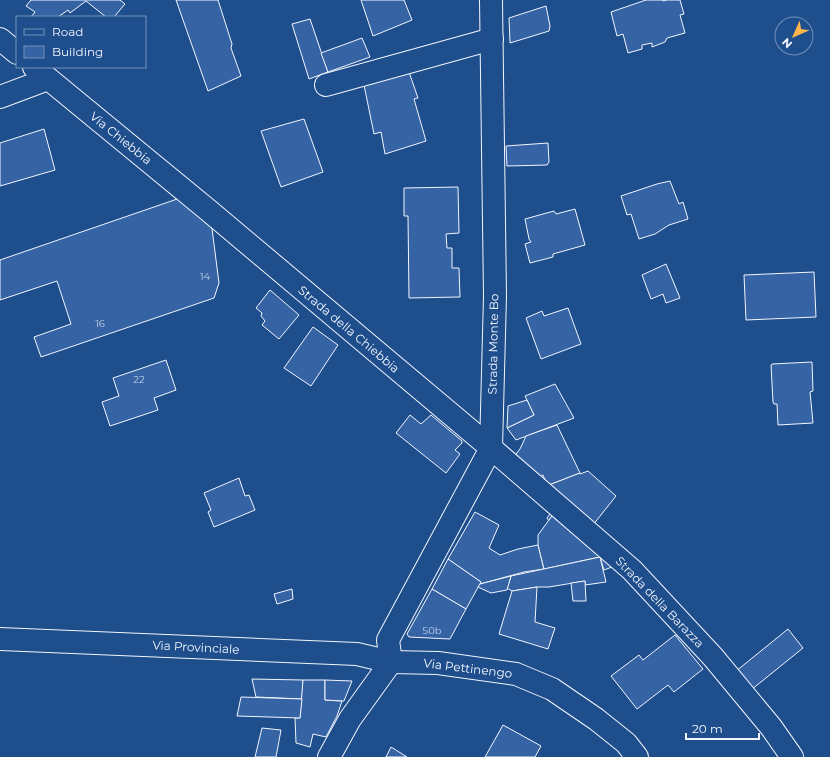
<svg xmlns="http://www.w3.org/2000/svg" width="830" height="757" font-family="Montserrat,sans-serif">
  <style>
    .building { fill: #3563a3; stroke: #f2f6ff }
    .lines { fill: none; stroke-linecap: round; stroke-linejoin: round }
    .minor-casing { stroke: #f2f6ff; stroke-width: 24 }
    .tertiary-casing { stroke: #f2f6ff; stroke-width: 24 }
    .secondary-casing { stroke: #f2f6ff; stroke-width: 24 }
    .minor { stroke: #1f4e8c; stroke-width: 22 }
    .tertiary { stroke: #1f4e8c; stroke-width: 22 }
    .secondary { stroke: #1f4e8c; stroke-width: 22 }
    .labels { text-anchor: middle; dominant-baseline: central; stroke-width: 3; stroke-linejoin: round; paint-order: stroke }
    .number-label { font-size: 10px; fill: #c3d1e8 }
    .street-label { font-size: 12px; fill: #f2f6ff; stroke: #1f4e8c }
  </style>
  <rect width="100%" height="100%" fill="#1f4e8c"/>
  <g class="building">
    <path d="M31,0H120L125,4L114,17H106L86,1L70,13L68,10L58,17H31L35,12L26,6Z"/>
    <path d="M176,0H218L232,44L231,48L241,76L208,91Z"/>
    <path d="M361,0H404L412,20L373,36Z"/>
    <path d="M646,0H663V1L667,0H680L684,14L680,15L685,33L667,38L665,42L652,47V43L642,45V49L628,53L623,34L617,36L611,12Z"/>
    <path d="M546,6L550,26L549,31L510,43L509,18Z"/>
    <path d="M310,19L328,72L309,79L292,24Z"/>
    <path d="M362,38L370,57L328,72L321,53Z"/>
    <path d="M409,72L418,98L414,99L426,141L385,154L381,132L374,134L364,85Z"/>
    <path d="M304,119L323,172L281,187L261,131Z"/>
    <path d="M44,129L55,170L0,186V143Z"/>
    <path d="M548,143L549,162L547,165L507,166L506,146Z"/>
    <path d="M670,181L679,204L683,202L688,219L669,225L655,234L639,239L631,214L627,215L621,196L657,184Z"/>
    <path d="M458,187L459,233L446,234L447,248H452V268H459L460,297L409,298L408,216H404V188Z"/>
    <path d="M183,197L211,221L219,283L214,298L41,357L34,337L71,324L57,281L0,300V260Z"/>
    <path d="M575,209L585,245L553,254V257L530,263L525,244L531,242L529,239L525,219L554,211L556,214Z"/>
    <path d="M666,264L680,298L666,303L663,294L651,299L642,275Z"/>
    <path d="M814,272L816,317L746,320L744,275Z"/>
    <path d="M270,290L299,315L279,339L262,325L265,321L261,316L262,313L256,308Z"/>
    <path d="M568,308L581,344L541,359L526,318L542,311L544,316Z"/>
    <path d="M313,327L338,345L311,386L284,368Z"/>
    <path d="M166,360L176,390L154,398L158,410L110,426L102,402L119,396L113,378Z"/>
    <path d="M812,362L813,391L810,392L813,423L778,425L777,404H774L773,402L771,365L772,364Z"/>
    <path d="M555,384L574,418L516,440L507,428L534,415L525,396Z"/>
    <path d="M527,400L534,415L507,428L508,406Z"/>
    <path d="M410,415L421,424L431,415L462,441V443L455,450L460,454L446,473L396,433Z"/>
    <path d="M557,425L580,473L549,485H547L543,475L536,479L512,459L520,449L526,436Z"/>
    <path d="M588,471L616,496L593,525L549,485L580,473V474Z"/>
    <path d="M239,478L245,496L249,495L255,510L214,527L208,512L211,510L204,493Z"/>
    <path d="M475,512L499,525L489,548L500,555L518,549L538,545L544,569L524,572L480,584L481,582L448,559Z"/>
    <path d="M550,514L552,516L549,521L547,518Z"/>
    <path d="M552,516L598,555L600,557L544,569L538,545V535Z"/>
    <path d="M600,557L606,582L585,585V581L549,587H537L512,591L507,588L511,576Z"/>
    <path d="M600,557L612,567L604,570Z"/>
    <path d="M448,559L481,582L466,609L432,589Z"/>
    <path d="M511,576L507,590L491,593L478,587L480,584Z"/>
    <path d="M585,581L586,601H573L571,583Z"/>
    <path d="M537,587L535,622L555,628L548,649L499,634L512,591Z"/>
    <path d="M292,589L293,599L277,604L274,594Z"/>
    <path d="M432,589L466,609L450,639L409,637L407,634Z"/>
    <path d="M788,629L803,648L751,690L735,672Z"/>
    <path d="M675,635L703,669L674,692L668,685L637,709L611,676L639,655L643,660Z"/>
    <path d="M252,679L303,680L302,699L256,697Z"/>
    <path d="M303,680H325V700L342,701L337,716L326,737L313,734L310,747L296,743L295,718H300Z"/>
    <path d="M325,680L352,681L344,701L325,700Z"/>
    <path d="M241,697L302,699L300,718L237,716Z"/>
    <path d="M503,725L541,746L535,757H485Z"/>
    <path d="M262,728L281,730L276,757H255Z"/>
    <path d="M391,747L407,757H386Z"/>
  </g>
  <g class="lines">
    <g class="minor-casing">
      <g id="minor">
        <path d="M0,39L17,53"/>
        <path d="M34,67L208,210L491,448L632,570L713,657L771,727L792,757"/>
        <path d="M326,85L492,39"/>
        <path d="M0,97L48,79"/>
        <path d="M391,662L388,640L491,448L495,296L491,0"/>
      </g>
    </g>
    <g class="tertiary-casing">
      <path id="tertiary" d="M329,757L350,719L391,662"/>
    </g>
    <g class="secondary-casing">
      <path id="secondary" d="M0,639L357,654L391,662L438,663L516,674L552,689L596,719L626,743L637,757"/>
    </g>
    <use href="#minor" class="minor"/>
    <use href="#tertiary" class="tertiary"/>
    <use href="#secondary" class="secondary"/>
  </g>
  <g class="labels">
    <g class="number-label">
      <text x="205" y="276">14</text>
      <text x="100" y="323">16</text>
      <text x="139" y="379">22</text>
      <text x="432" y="630">50b</text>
    </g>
    <g class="street-label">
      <text transform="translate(121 138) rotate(39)">Via Chiebbia</text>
      <text transform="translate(349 329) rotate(40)">Strada della Chiebbia</text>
      <text transform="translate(493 344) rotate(-89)">Strada Monte Bo</text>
      <text transform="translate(660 602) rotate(46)">Strada della Barazza</text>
      <text transform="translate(196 647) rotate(3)">Via Provinciale</text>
      <text transform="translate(468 668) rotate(7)">Via Pettinengo</text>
    </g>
  </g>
  <rect x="16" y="16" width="130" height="52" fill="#1f4e8c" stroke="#7391ba"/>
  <rect x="24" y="29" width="20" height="6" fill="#1f4e8c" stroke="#7391ba"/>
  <text x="52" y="36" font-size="12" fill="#f2f6ff">Road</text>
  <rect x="24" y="46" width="20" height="12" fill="#3563a3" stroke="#7391ba"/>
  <text x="52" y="56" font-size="12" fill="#f2f6ff">Building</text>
  <g transform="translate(794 36) rotate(225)"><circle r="19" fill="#1f4e8c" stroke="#7391ba"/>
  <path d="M0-3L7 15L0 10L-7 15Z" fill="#ffb74d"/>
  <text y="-6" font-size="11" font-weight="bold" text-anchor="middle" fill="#f2f6ff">N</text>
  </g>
  <path d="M686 733v6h73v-6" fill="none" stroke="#f2f6ff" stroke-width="2"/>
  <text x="692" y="733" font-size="12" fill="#f2f6ff" stroke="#1f4e8c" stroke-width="3" paint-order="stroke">20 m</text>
</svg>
